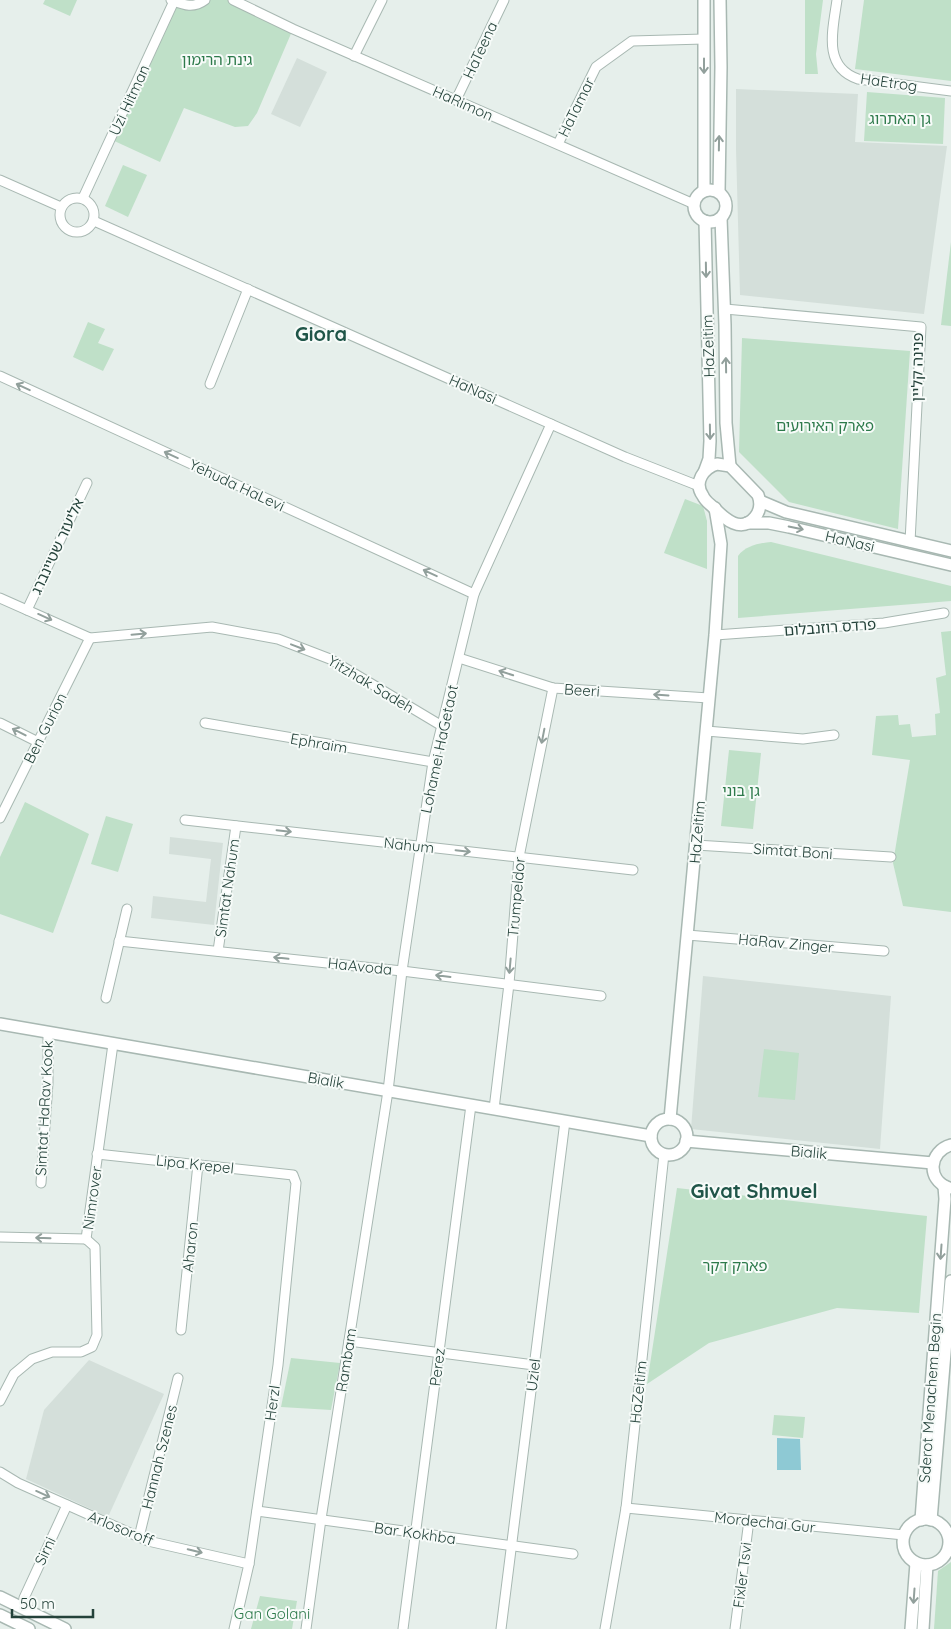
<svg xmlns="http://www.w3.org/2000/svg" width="951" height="1629" font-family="Quicksand,'Noto Sans Hebrew',sans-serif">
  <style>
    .built { fill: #d4dfda }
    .green { fill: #bfe0c8 }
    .water { fill: #8ec9d4 }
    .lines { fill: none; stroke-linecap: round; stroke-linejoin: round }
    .minor-casing { stroke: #a8b8b2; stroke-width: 11 }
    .tertiary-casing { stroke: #a8b8b2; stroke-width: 14 }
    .minor { stroke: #fff; stroke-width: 9 }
    .tertiary { stroke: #fff; stroke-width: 11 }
    .oneway { stroke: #92a09c }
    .labels { text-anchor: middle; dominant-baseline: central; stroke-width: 4; stroke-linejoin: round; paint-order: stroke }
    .street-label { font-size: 15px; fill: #24423a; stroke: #f7fbf9 }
    .park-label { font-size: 15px; fill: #2d7a4b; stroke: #f7fbf9 }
    .district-label { font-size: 20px; font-weight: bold; fill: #1f5548; stroke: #f7fbf9 }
  </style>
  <rect width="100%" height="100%" fill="#e6efeb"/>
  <g class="built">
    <path d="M297,58L327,72L300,127L271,114Z"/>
    <path d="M736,89L858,94L855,142L947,146L924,314L740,295L736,149Z"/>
    <path d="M170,837L223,843L214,925L151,918L153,896L206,902L211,859L169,854Z"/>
    <path d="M703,976L891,996L880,1149L691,1129Z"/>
    <path d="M89,1360L164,1394L108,1517L26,1479L44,1410Z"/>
  </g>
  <g class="green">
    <path d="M45,0H77L70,16L43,4Z"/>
    <path d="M205,0H233L293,29L257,113L248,126L235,127L184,108L160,162L110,139L174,1L194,6Z"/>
    <path d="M805,0H823L816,54L818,74H805Z"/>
    <path d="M864,0H951V81L855,69Z"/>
    <path d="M867,92L945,98L943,144L864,141Z"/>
    <path d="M123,165L147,175L128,217L105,206Z"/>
    <path d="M951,242V326L941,325Z"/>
    <path d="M88,322L105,329L98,343L114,349L103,371L73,357Z"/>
    <path d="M742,338L910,351L898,529L789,502L739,452Z"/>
    <path d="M685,499L703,506L707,521V569L664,553Z"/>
    <path d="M771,542L951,586V601L738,618V556C745,546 759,543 771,542Z"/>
    <path d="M951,631V912L903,906L893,863L910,760L872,755L876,716L898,715L899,725L910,724L912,737L936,735L935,714L940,713L936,678L946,675L941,632Z"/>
    <path d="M729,750L761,753L753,829L721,826Z"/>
    <path d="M25,802L89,834L53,933L0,914V857Z"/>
    <path d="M106,816L133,824L118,872L91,864Z"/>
    <path d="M764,1049L799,1053L795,1100L758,1097Z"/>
    <path d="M677,1188L927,1216L919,1313L837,1308L709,1343L647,1384Z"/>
    <path d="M291,1358L340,1363L331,1410L281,1407Z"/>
    <path d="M774,1415L805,1417L803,1438L772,1435Z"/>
    <path d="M951,1562V1629H934L938,1571Z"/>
    <path d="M260,1596L297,1601L292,1629H251Z"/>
  </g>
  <path class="water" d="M777,1438L800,1439L801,1470H777Z"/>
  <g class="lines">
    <g class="minor-casing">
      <g id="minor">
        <path d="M171,0C184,5 193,9 205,0"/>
        <path d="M233,0L293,29L694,204"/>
        <path d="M837,0C833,29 822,67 858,79L951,91"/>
        <path d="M354,56L382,0"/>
        <path d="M456,100L504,0"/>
        <path d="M558,144L596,67L632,41L704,39"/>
        <path d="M0,180L61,207"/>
        <circle cx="77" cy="215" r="17"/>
        <path d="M83,198L174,1"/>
        <path d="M94,221L625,457L699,486"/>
        <path d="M725,309L921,327L910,542"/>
        <path d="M0,376L474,594"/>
        <path d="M210,384L248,289"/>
        <path d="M0,598L90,638L212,627L278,639L330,659L442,726"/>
        <path d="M27,610L87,483"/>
        <path d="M715,635L884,623L944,613"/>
        <path d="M459,658L553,688L709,698"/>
        <path d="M0,723L38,742"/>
        <path d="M205,723L433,762"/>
        <path d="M706,731L803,739L834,735"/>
        <path d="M0,818L90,638"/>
        <path d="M185,820L633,870"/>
        <path d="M696,845L891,857"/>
        <path d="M687,935L884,951"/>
        <path d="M119,941L402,971L601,996"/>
        <path d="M218,951L236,826"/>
        <path d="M106,998L127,909"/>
        <path d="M494,1109L509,984L519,857L553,688"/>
        <path d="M97,1154L293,1175L296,1183L278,1365L249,1564L234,1629"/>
        <path d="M41,1183L48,1083V1033"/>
        <path d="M0,1237L86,1239"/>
        <path d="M86,1239L113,1044"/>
        <path d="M181,1330L198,1164"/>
        <path d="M349,1341L534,1365"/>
        <path d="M0,1401L14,1374L32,1359L52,1352H81L92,1347L97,1335L95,1247L86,1239"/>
        <path d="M0,1472L18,1483L148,1541L249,1564"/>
        <path d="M626,1508L904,1535"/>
        <path d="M257,1511L573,1554"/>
        <path d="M948,1534H951"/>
        <path d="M139,1537L178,1378"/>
        <path d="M949,1544H951"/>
        <path d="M24,1598L67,1505"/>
        <path d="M306,1629L321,1519L388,1091L402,971L433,762L474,594L551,424"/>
        <path d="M403,1629L471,1105"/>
        <path d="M501,1629L565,1121"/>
        <path d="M605,1629L626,1508L664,1154"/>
        <path d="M735,1629L749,1520"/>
      </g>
    </g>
    <g class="tertiary-casing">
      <g id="tertiary">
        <circle cx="710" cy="206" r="16"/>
        <path d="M704,191V0"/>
        <path d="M719,192L721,67L720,0"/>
        <path d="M721,218L725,325L726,423L730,466"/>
        <path d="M705,221L710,441L709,459L705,470"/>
        <path d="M717,464L730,466L758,495C761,503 761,510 755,517C741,534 725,519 714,508C710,504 705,501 703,496C693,482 704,468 717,464Z"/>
        <path d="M760,501L786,512L951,551"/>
        <path d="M747,523H769L789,527L951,565"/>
        <path d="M0,1024L651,1136"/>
        <path d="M670,1119L715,635L721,544L715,508"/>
        <circle cx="669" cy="1137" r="18"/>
        <path d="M686,1141L933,1163"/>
        <path d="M949,1188C926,1180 929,1151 951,1145"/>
        <circle cx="926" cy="1542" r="23"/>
        <path d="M921,1520L945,1199L944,1186"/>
        <path d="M931,1520L951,1281"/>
        <path d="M0,1597L65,1629"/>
        <path d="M0,1615L29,1629"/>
        <path d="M911,1629L916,1563"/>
        <path d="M923,1629L927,1565"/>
      </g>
    </g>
    <use href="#minor" class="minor"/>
    <use href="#tertiary" class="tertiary"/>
  </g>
  <defs><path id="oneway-shaft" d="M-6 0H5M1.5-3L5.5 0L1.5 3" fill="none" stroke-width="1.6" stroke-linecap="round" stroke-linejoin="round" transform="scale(1.25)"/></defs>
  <g class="oneway">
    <use href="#oneway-shaft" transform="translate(704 66) rotate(90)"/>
    <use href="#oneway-shaft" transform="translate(719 143) rotate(-89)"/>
    <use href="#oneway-shaft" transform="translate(706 270) rotate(89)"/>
    <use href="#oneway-shaft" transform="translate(726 365) rotate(-91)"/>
    <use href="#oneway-shaft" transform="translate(23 387) rotate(-155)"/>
    <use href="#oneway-shaft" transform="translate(710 432) rotate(89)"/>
    <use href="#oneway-shaft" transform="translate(171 455) rotate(-155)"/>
    <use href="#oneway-shaft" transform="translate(796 528) rotate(12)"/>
    <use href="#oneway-shaft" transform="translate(430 573) rotate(-155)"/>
    <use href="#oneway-shaft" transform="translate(45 617) rotate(24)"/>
    <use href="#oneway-shaft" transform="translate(139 634) rotate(-5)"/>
    <use href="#oneway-shaft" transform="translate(298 647) rotate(21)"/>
    <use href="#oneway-shaft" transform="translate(506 673) rotate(-162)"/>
    <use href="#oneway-shaft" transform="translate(661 695) rotate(-176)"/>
    <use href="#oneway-shaft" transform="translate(19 732) rotate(-153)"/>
    <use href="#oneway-shaft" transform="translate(543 736) rotate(101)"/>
    <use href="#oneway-shaft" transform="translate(284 831) rotate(6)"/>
    <use href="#oneway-shaft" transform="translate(463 851) rotate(6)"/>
    <use href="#oneway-shaft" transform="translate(281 958) rotate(-174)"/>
    <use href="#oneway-shaft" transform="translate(510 966) rotate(95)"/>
    <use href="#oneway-shaft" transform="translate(443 976) rotate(-173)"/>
    <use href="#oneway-shaft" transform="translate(43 1238) rotate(-178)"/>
    <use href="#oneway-shaft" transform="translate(941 1252) rotate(94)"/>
    <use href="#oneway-shaft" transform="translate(43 1494) rotate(24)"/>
    <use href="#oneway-shaft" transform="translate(195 1551) rotate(13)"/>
    <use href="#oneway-shaft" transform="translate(914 1596) rotate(94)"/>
  </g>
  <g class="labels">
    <g class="street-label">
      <text transform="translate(480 50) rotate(-65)">HaTeena</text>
      <text transform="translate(889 82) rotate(8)">HaEtrog</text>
      <text transform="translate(129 100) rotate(-65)">Uzi Hitman</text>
      <text transform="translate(463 103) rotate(24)">HaRimon</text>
      <text transform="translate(576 107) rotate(-64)">HaTamar</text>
      <text transform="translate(708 346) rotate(-92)">HaZeitim</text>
      <text transform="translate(917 367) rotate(-89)">פנינה קליין</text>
      <text transform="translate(473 389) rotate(24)">HaNasi</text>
      <text transform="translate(237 485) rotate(25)">Yehuda HaLevi</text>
      <text transform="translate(850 541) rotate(13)">HaNasi</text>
      <text transform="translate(57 546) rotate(-65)">אליעזר שטיינברג</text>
      <text transform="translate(830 627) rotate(-4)">פרדס רוזנבלום</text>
      <text transform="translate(371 684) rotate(31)">Yitzhak Sadeh</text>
      <text transform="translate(582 690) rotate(4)">Beeri</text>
      <text transform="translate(45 728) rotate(-63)">Ben Gurion</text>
      <text transform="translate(319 743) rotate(10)">Ephraim</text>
      <text transform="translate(439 749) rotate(-78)">Lohamei HaGetaot</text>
      <text transform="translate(697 832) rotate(-85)">HaZeitim</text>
      <text transform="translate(409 845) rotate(6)">Nahum</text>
      <text transform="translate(793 851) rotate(4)">Simtat Boni</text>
      <text transform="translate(227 888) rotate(-82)">Simtat Nahum</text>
      <text transform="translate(516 897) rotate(-85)">Trumpeldor</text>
      <text transform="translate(786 943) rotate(5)">HaRav Zinger</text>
      <text transform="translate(360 966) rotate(6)">HaAvoda</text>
      <text transform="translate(326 1080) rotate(10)">Bialik</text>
      <text transform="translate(44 1108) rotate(-87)">Simtat HaRav Kook</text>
      <text transform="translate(809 1152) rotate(5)">Bialik</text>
      <text transform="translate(195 1164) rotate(6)">Lipa Krepel</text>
      <text transform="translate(92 1198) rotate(-82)">Nimrover</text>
      <text transform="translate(190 1247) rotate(-84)">Aharon</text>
      <text transform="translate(346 1360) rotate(-81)">Rambam</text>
      <text transform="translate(437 1367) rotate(-83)">Perez</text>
      <text transform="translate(533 1375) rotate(-83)">Uziel</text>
      <text transform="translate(638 1392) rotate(-84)">HaZeitim</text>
      <text transform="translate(930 1398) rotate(-86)">Sderot Menachem Begin</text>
      <text transform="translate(272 1403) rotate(-82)">Herzl</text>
      <text transform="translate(159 1457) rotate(-76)">Hannah Szenes</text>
      <text transform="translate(765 1522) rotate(6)">Mordechai Gur</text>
      <text transform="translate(121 1528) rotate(22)">Arlosoroff</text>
      <text transform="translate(415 1533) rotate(8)">Bar Kokhba</text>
      <text transform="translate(45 1551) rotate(-65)">Sirni</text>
      <text transform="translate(742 1575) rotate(-83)">Fixler Tsvi</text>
    </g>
    <g class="park-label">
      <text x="217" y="59">גינת הרימון</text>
      <text x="900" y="118">גן האתרוג</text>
      <text x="825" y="425">פארק האירועים</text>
      <text x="741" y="790">גן בוני</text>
      <text x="735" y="1265">פארק דקר</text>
      <text x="272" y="1613">Gan Golani</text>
    </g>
    <g class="district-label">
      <text x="321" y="333">Giora</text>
      <text x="754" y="1190">Givat Shmuel</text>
    </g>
  </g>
  <path d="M12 1609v8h81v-8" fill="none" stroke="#24423a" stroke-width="2.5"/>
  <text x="20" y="1609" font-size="15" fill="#24423a" stroke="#f7fbf9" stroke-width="4" paint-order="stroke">50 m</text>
</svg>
